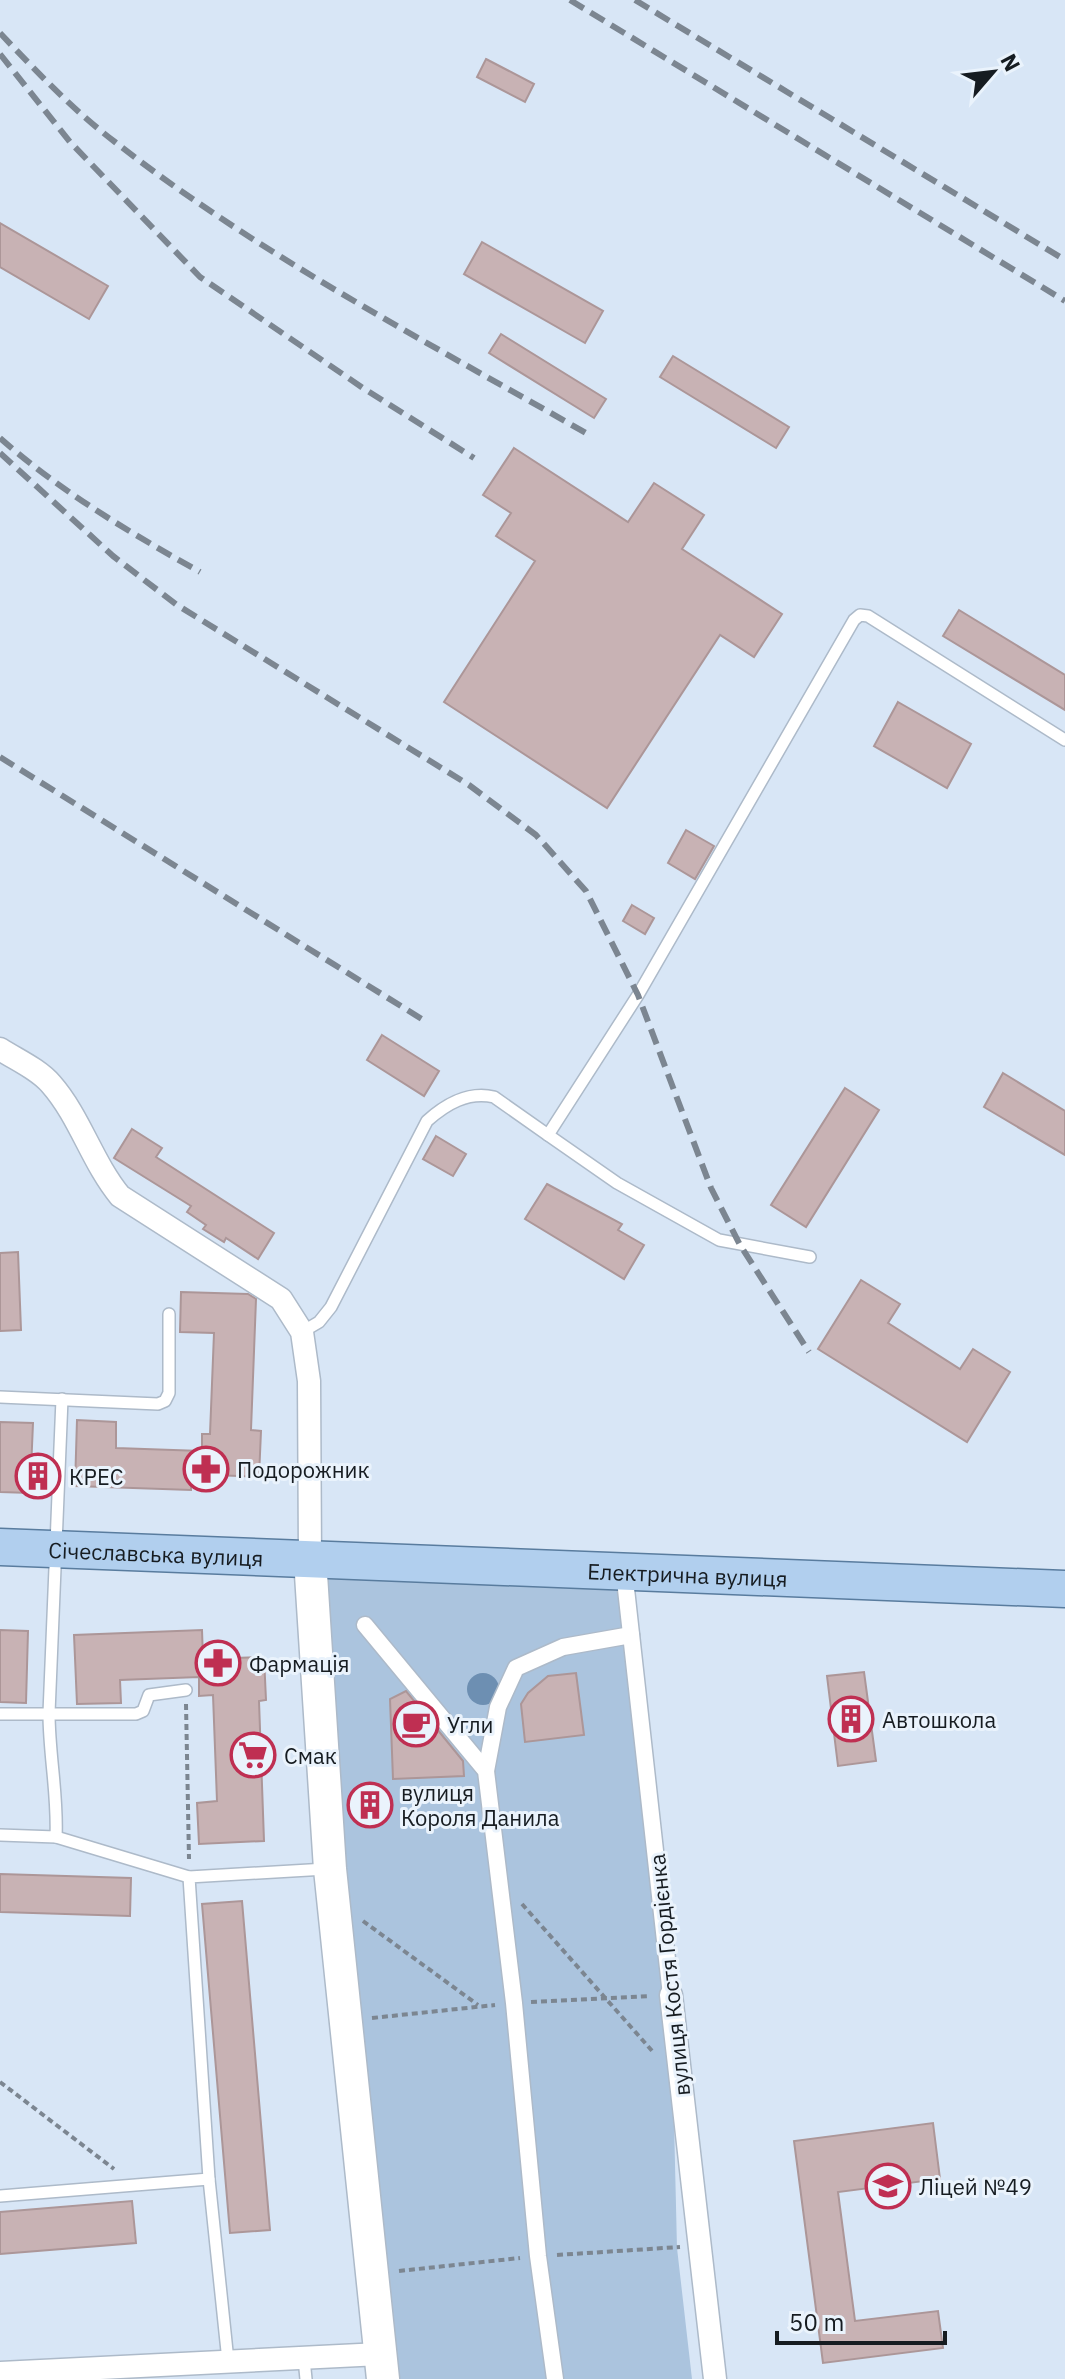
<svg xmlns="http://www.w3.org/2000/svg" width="1065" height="2379" font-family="'IBM Plex Sans',sans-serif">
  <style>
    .green { fill: #abc4de }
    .water { fill: #6d8fb2 }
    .building { fill: #c8b2b4; stroke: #ac9698; stroke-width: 2 }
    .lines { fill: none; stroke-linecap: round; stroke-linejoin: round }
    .service-casing { stroke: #adbac9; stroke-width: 14 }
    .pedestrian-casing { stroke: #adbac9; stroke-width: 19 }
    .minor-casing { stroke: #adbac9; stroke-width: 25 }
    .secondary-casing { stroke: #adbac9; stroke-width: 35 }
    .primary-casing { stroke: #597c9e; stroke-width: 39 }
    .path { stroke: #7c8691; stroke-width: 4; stroke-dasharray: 6 4; stroke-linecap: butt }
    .service { stroke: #fff; stroke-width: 11 }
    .pedestrian { stroke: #fff; stroke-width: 16 }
    .minor { stroke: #fff; stroke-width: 22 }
    .secondary { stroke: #fff; stroke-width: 32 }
    .primary { stroke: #b1cfee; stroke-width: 36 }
    .rail { stroke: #7c8691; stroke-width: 6; stroke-dasharray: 16 8; stroke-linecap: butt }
    .labels { text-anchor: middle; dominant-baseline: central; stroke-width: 6; stroke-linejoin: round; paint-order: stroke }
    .poi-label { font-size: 22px; fill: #161c21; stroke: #eaf3fc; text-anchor: start }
    .street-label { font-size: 22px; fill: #161c21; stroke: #eaf3fc }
  </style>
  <rect width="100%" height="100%" fill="#d8e6f6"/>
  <path class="green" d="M310,1559L624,1571L671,1995L677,2248L692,2379H383Z"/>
  <circle class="water" cx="483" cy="1689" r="16"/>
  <g class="building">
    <path d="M486,59L534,84L525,102L477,77Z"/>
    <path d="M0,223L108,286L89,319L0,267Z"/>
    <path d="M482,242L603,311L585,343L464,274Z"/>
    <path d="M501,334L606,399L594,418L489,353Z"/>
    <path d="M673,356L789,427L776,448L660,377Z"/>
    <path d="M514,448L628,522L654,483L704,515L682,549L782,614L754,657L720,635L607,808L444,702L535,561L496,536L511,513L483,495Z"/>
    <path d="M959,610L1065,675V710L943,636Z"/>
    <path d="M898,702L971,744L947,788L874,746Z"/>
    <path d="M686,830L714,846L695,879L668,863Z"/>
    <path d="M632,905L654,918L645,934L623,921Z"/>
    <path d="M382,1035L439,1071L424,1096L367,1060Z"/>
    <path d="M1003,1073L1065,1111V1155L984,1107Z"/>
    <path d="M845,1088L879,1110L806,1227L771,1205Z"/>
    <path d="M132,1129L162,1148L156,1157L274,1233L258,1259L226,1238L224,1242L203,1229L206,1225L187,1212L191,1206L114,1158Z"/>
    <path d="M436,1136L466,1154L453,1176L423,1159Z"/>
    <path d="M547,1184L622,1224L618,1230L644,1245L624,1279L525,1219Z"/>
    <path d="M18,1252L21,1330L0,1331V1253Z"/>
    <path d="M861,1280L900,1304L888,1323L960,1369L973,1349L1010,1372L967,1442L818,1349Z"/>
    <path d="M181,1292L248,1294L256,1299L251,1430L261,1431L259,1477L191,1474V1490L75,1486L77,1420L116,1422V1448L202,1451V1434H210L214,1333L180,1332Z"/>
    <path d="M0,1422L33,1423L30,1493L0,1492Z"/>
    <path d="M0,1630L28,1631L26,1703L0,1702Z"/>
    <path d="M202,1630L203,1659L264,1657L266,1700L259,1701L264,1841L199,1844L197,1803L217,1801L213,1695L199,1696V1677L120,1680L121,1703L77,1704L74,1635Z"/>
    <path d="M864,1672L876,1761L838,1766L827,1676Z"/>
    <path d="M576,1673L584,1735L525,1742L521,1704L528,1693L548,1676Z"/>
    <path d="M406,1691L463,1761L464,1776L393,1779L390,1699Z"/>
    <path d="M0,1874L131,1878L130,1916L0,1912Z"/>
    <path d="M242,1901L270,2230L230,2233L202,1904Z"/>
    <path d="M933,2123L940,2179L838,2192L855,2321L938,2311L943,2348L823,2363L794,2141Z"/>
    <path d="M132,2201L136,2243L0,2254V2212Z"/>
  </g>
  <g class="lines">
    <g class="service-casing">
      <g id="service">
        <path d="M548,1135L617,1183L719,1240L810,1257"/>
        <path d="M302,1332L319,1322L331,1307L427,1121C446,1104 468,1091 494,1097L548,1135L638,995L854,620L860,615L868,616L1065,740"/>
        <path d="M0,1397L158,1404L165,1401L169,1393V1314"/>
        <path d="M0,1714H136L143,1711L149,1695L186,1690"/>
        <path d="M0,1835L56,1837C58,1795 49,1755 49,1713L62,1399"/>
        <path d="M56,1837L189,1877"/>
        <path d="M209,2179L228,2361"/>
        <path d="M0,2196L209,2179L189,1877L326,1869"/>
        <path d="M304,2359L306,2379"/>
      </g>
    </g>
    <g class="pedestrian-casing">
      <g id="pedestrian">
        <path d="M624,1571L671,1995"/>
        <path d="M365,1625L486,1771L514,2003L538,2256L555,2379"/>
        <path d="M486,1771L498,1707L516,1668L563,1647L631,1635"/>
      </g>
    </g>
    <g class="minor-casing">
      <g id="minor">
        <path d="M0,1049C17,1060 38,1069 51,1084C80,1117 92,1162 120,1196L281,1299L302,1332L309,1381L310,1559"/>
        <path d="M671,1995L715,2379"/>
        <path d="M0,2373L380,2354"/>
      </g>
    </g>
    <g class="secondary-casing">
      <path id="secondary" d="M310,1559L330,1869L383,2379"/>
    </g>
    <g class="primary-casing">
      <g id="primary">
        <path id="s1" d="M0,1547L1065,1589"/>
      </g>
    </g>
    <g class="path">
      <path d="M186,1704L189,1859"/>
      <path d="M522,1904L654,2053"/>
      <path d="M363,1921L478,2005"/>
      <path d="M531,2002L650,1996"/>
      <path d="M372,2018L495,2005"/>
      <path d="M0,2082L114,2169"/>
      <path d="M557,2255L680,2247"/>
      <path d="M399,2271L520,2258"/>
    </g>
    <use href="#service" class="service"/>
    <use href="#pedestrian" class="pedestrian"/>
    <use href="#minor" class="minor"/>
    <use href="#secondary" class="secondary"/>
    <use href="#primary" class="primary"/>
    <g class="rail">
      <path d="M570,0L1065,301"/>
      <path d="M635,0L1065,260"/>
      <path d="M0,33C36,71 73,110 115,142C259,255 433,345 591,436"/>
      <path d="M0,54L70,142L200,277L363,388L474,458"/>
      <path d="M0,438C61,492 129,532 200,572"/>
      <path d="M0,453L113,556L177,605L469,785L536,835L586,891L638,995L711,1188L740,1245L809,1352"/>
      <path d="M0,757L425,1021"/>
    </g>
  </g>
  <defs>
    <g id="pharmacy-ring" transform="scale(2.3)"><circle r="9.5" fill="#eaf3fc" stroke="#bf2f52" stroke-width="1.5"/><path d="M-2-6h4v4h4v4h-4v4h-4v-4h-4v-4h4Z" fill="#bf2f52"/></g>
    <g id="building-ring" transform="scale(2.3)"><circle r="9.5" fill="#eaf3fc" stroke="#bf2f52" stroke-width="1.5"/><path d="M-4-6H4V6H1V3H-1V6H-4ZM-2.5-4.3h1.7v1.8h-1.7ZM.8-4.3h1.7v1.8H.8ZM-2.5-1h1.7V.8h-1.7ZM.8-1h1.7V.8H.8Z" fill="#bf2f52"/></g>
    <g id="cafe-ring" transform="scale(2.3)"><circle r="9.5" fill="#eaf3fc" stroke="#bf2f52" stroke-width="1.5"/><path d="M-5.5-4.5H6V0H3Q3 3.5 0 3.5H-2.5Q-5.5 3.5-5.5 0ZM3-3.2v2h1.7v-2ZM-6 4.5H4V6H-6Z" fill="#bf2f52"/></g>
    <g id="supermarket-ring" transform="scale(2.3)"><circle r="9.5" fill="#eaf3fc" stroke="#bf2f52" stroke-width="1.5"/><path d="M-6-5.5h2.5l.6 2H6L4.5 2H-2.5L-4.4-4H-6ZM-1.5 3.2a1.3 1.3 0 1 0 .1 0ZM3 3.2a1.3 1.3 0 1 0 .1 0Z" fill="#bf2f52"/></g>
    <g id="school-ring" transform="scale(2.3)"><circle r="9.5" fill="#eaf3fc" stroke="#bf2f52" stroke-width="1.5"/><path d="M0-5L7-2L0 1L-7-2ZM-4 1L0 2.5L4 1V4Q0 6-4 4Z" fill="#bf2f52"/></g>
  </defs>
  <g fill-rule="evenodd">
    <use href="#pharmacy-ring" x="206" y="1469"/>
    <use href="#building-ring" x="38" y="1476"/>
    <use href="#pharmacy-ring" x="218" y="1663"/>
    <use href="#building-ring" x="851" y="1719"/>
    <use href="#cafe-ring" x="416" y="1724"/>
    <use href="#supermarket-ring" x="253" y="1755"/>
    <use href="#building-ring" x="370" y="1805"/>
    <use href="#school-ring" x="888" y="2186"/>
  </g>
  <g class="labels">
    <g class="poi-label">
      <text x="237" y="1469">Подорожник</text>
      <text x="69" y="1476">КРЕС</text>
      <text x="249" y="1663">Фармація</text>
      <text x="882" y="1719">Автошкола</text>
      <text x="447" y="1724">Угли</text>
      <text x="284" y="1755">Смак</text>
      <text x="401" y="1792">вулиця<tspan x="401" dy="25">Короля Данила</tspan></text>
      <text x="919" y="2186">Ліцей №49</text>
    </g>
    <g class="street-label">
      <text stroke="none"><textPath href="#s1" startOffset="156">Січеславська вулиця</textPath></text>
      <text stroke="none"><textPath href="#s1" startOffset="688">Електрична вулиця</textPath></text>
      <text transform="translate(669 1975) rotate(-96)">вулиця Костя Гордієнка</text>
    </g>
  </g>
  <g transform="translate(993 72) rotate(62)" stroke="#eaf3fc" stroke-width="6" paint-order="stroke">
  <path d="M0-6L14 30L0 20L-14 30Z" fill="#161c21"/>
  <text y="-12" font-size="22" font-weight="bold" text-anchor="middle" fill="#161c21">N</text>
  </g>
  <path d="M777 2331v12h168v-12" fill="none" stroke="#161c21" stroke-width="4"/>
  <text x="789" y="2331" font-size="24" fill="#161c21" stroke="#eaf3fc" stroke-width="6" paint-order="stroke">50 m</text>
</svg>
